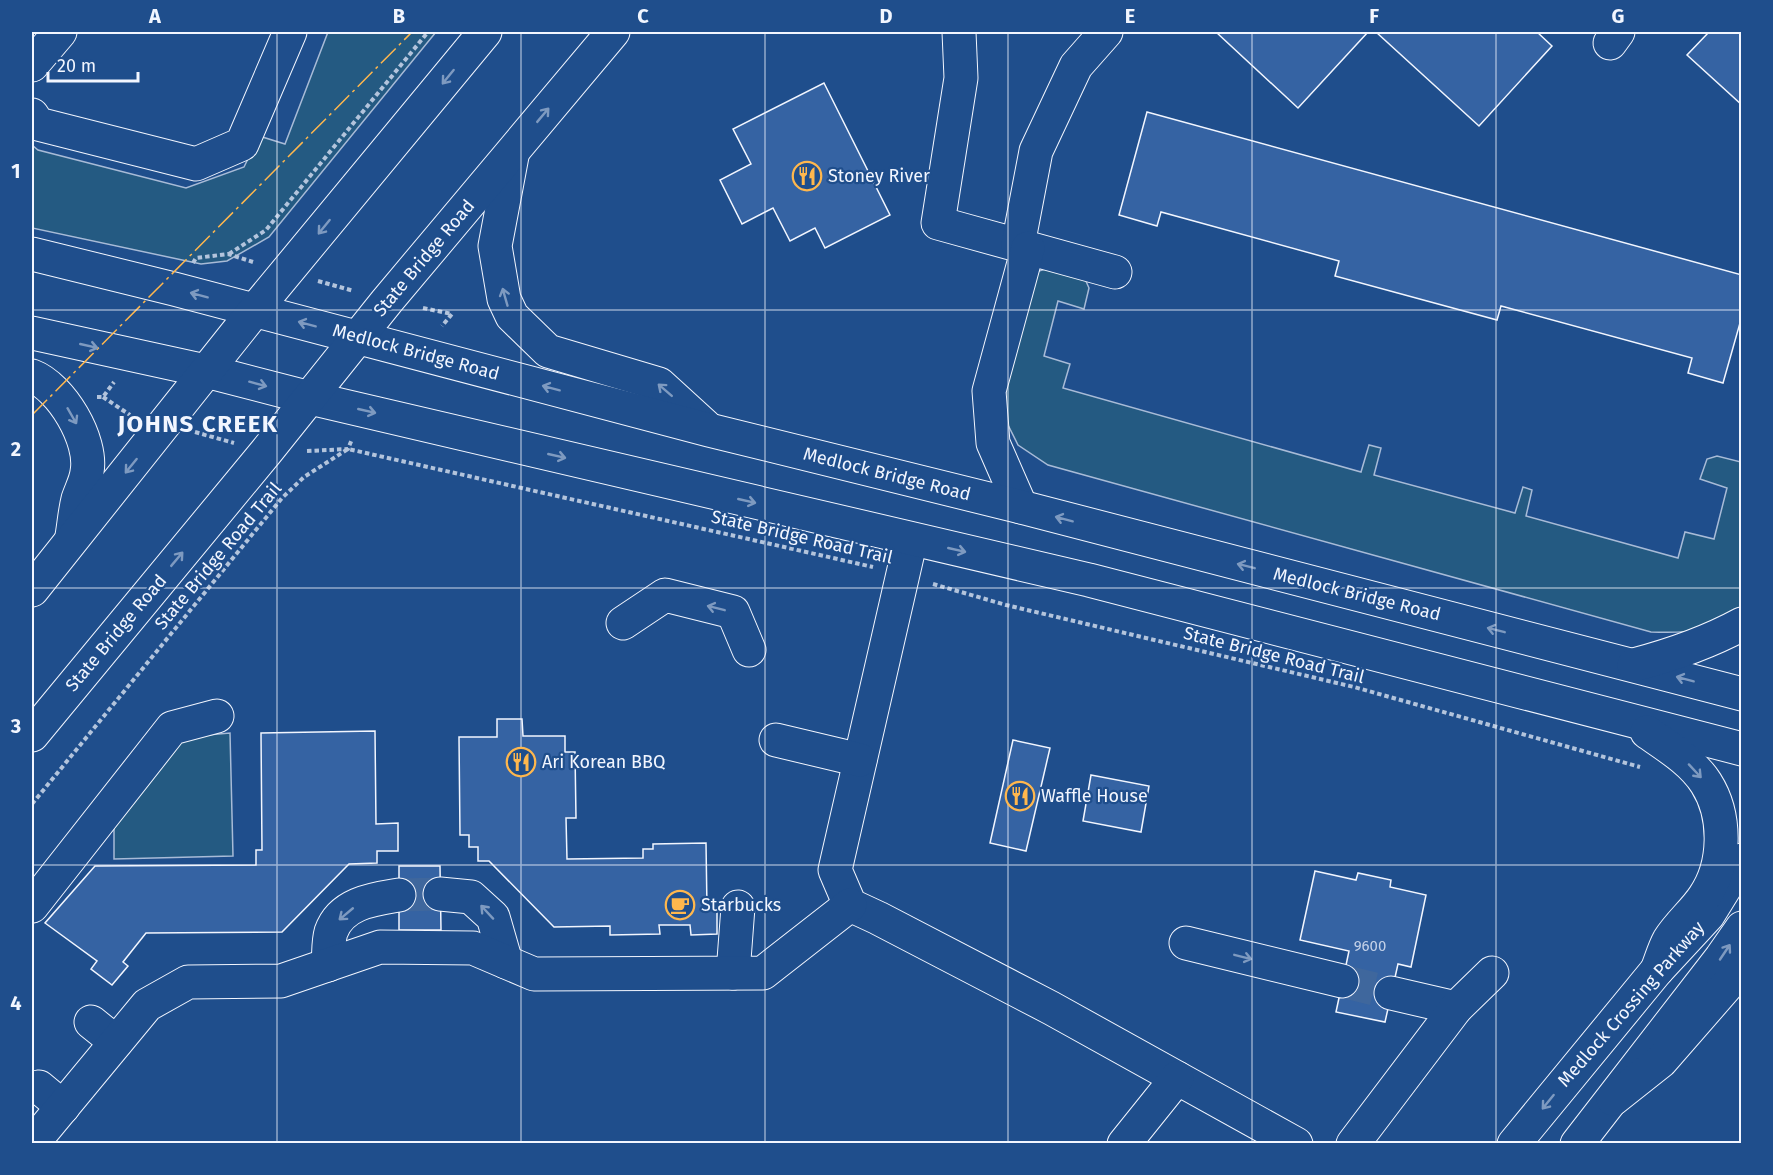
<svg xmlns="http://www.w3.org/2000/svg" width="1773" height="1175" font-family="'Fira Sans',sans-serif">
  <style>
    .green { fill: #245a82; stroke: #a8bbd7; stroke-width: 1.5 }
    .building { fill: #3563a3; stroke: #f2f6ff; stroke-width: 1.5 }
    .lines { fill: none; stroke-linecap: round; stroke-linejoin: round }
    .minor-tunnel { stroke: #3f679d; stroke-width: 33; stroke-dasharray: 33 16; stroke-linecap: butt }
    .minor-casing { stroke: #f2f6ff; stroke-width: 35 }
    .highway-casing { stroke: #f2f6ff; stroke-width: 35 }
    .path { stroke: #b3c4dc; stroke-width: 4; stroke-dasharray: 4.5 3; stroke-linecap: butt }
    .minor { stroke: #1f4e8c; stroke-width: 33 }
    .highway { stroke: #1f4e8c; stroke-width: 33 }
    .power { stroke: #ffb74d; stroke-width: 1.5; stroke-dasharray: 21 4.5 3 4.5; stroke-linecap: butt }
    .oneway { stroke: #7e9ac0 }
    .grid { fill: none; stroke: #f2f6ff; stroke-width: 1.5; stroke-opacity: 0.55 }
    .labels { text-anchor: middle; dominant-baseline: central; stroke-width: 4.5; stroke-linejoin: round; paint-order: stroke }
    .number-label { font-size: 15px; fill: #c3d1e8 }
    .poi-label { font-size: 18px; fill: #f2f6ff; stroke: #1f4e8c; text-anchor: start }
    .street-label { font-size: 18px; fill: #f2f6ff; stroke: #1f4e8c }
    .district-label { font-size: 24px; font-weight: bold; letter-spacing: 1.5px; fill: #f2f6ff; stroke: #1f4e8c }
    .neatline { fill: none; stroke: #f2f6ff; stroke-width: 2 }
    .grid-label { font-size: 20px; text-anchor: middle; font-weight: bold; fill: #f2f6ff }
  </style>
  <rect width="100%" height="100%" fill="#1f4e8c"/>
  <g class="green">
    <path d="M328,32H436L269,237L227,261L201,264L32,228V145L38,150L186,188L244,167L259,136L285,144Z"/>
    <path d="M1052,267L1085,279L1089,288L1084,309L1058,301L1044,356L1070,364L1063,388L1361,472L1369,445L1381,448L1374,475L1515,513L1523,487L1532,490L1526,516L1678,558L1685,532L1714,539L1727,488L1700,479L1707,459L1717,456L1741,462V608C1717,634 1684,633 1651,632L1048,465L1018,445L1002,413L1026,281L1039,271Z"/>
    <path d="M230,733L233,856L114,859V821L184,737Z"/>
  </g>
  <g class="building">
    <path d="M1216,32H1368L1298,108Z"/>
    <path d="M1376,32H1537L1552,46L1479,126Z"/>
    <path d="M1709,32H1742V105L1687,55Z"/>
    <path d="M824,83L890,215L825,248L815,228L790,241L773,208L742,224L720,180L751,164L733,129Z"/>
    <path d="M1147,112L1742,275V316L1723,383L1688,373L1692,358L1501,306L1497,320L1335,276L1339,261L1161,212L1157,226L1119,215Z"/>
    <path d="M497,719H522L523,736H565V752H575L576,818H566L567,859L643,858V849H653V844L706,843L707,908H717V934L691,935L690,925H659L660,934L610,935V926L554,927L489,861H478V847H469V835H460L459,737H497Z"/>
    <path d="M375,731L376,824L398,823V851H377V863L349,864L282,932L146,933L123,962L128,966L112,985L91,969L97,961L45,923L95,866L256,865V850H262L261,733Z"/>
    <path d="M1013,740L1050,748L1026,851L990,843Z"/>
    <path d="M1091,775L1149,786L1141,832L1083,821Z"/>
    <path d="M399,866H440L441,930H399Z"/>
    <path d="M1315,871L1356,880L1358,873L1391,880L1390,887L1426,895L1411,967L1398,964L1385,1022L1336,1012L1349,951L1300,940Z"/>
  </g>
  <g class="lines">
    <g class="minor-tunnel">
      <path d="M399,895L440,894"/>
      <path d="M1342,981L1391,993"/>
    </g>
    <g class="minor-casing">
      <g id="minor">
        <path d="M959,32L961,78L938,223L1115,272"/>
        <path d="M1610,43L1618,32"/>
        <path d="M32,65L60,32"/>
        <path d="M32,115L38,124L196,164L242,144L290,32"/>
        <path d="M1018,245L1036,151L1076,66L1106,32"/>
        <path d="M1021,507L993,443L989,391L1028,248"/>
        <path d="M911,539L835,870L850,905L878,918L1051,1008L1296,1144"/>
        <path d="M623,623L665,595L733,612L749,650"/>
        <path d="M776,740L860,760"/>
        <path d="M440,894L471,897L493,917L506,962"/>
        <path d="M32,906L172,728L217,716"/>
        <path d="M1186,943L1342,981"/>
        <path d="M328,965C329,955 328,942 331,932C341,903 374,899 399,895"/>
        <path d="M733,973L738,907"/>
        <path d="M1391,993L1456,1008"/>
        <path d="M91,1022L116,1042"/>
        <path d="M39,1087L63,1107"/>
        <path d="M32,1144L147,1005L188,982L281,981L380,947L473,948L534,974L763,973L850,905"/>
        <path d="M1124,1144L1177,1078"/>
        <path d="M1353,1144L1456,1008L1492,973"/>
        <path d="M1514,1144L1657,970L1708,915L1742,860"/>
        <path d="M1577,1144L1721,958L1742,928"/>
      </g>
    </g>
    <g class="highway-casing">
      <g id="highway">
        <path d="M512,156L495,246L504,299L512,316L548,351L659,384L705,426"/>
        <path d="M32,254L174,289L709,430L1021,507L1742,694"/>
        <path d="M32,333L206,371L310,398L1089,580L1742,749"/>
        <path d="M32,376C61,387 93,440 87,472C86,481 81,490 78,499C75,511 74,524 72,536"/>
        <path d="M32,590L255,310L485,32"/>
        <path d="M1634,665C1672,655 1707,643 1742,624"/>
        <path d="M1647,732C1667,746 1692,761 1706,783C1727,816 1726,865 1704,897C1694,912 1679,924 1669,940C1664,949 1661,960 1657,970"/>
        <path d="M32,735L266,452L387,301L613,32"/>
        <path d="M1613,1099L1661,1061L1742,968"/>
      </g>
    </g>
    <g class="path">
      <path d="M229,254L266,230L428,32"/>
      <path d="M193,263L196,258L228,254L253,262"/>
      <path d="M318,281L354,291"/>
      <path d="M423,308L452,314L442,326"/>
      <path d="M97,397H103L114,382"/>
      <path d="M103,397L130,415"/>
      <path d="M195,432L234,443"/>
      <path d="M307,451L348,449L352,439"/>
      <path d="M933,584L1006,605L1354,687L1640,767"/>
      <path d="M32,804L282,498L304,477L348,449L873,567"/>
    </g>
    <use href="#minor" class="minor"/>
    <use href="#highway" class="highway"/>
    <path class="power" d="M32,414H33L412,32"/>
  </g>
  <defs><path id="oneway-shaft" d="M-6 0H5M1.5-3L5.5 0L1.5 3" fill="none" stroke-width="1.6" stroke-linecap="round" stroke-linejoin="round" transform="scale(1.5)"/></defs>
  <g class="oneway">
    <use href="#oneway-shaft" transform="translate(448 77) rotate(129)"/>
    <use href="#oneway-shaft" transform="translate(543 115) rotate(-50)"/>
    <use href="#oneway-shaft" transform="translate(324 227) rotate(129)"/>
    <use href="#oneway-shaft" transform="translate(199 295) rotate(-165)"/>
    <use href="#oneway-shaft" transform="translate(505 297) rotate(-106)"/>
    <use href="#oneway-shaft" transform="translate(307 324) rotate(-165)"/>
    <use href="#oneway-shaft" transform="translate(89 346) rotate(13)"/>
    <use href="#oneway-shaft" transform="translate(258 384) rotate(15)"/>
    <use href="#oneway-shaft" transform="translate(551 388) rotate(-165)"/>
    <use href="#oneway-shaft" transform="translate(665 390) rotate(-139)"/>
    <use href="#oneway-shaft" transform="translate(367 411) rotate(13)"/>
    <use href="#oneway-shaft" transform="translate(72 416) rotate(60)"/>
    <use href="#oneway-shaft" transform="translate(557 456) rotate(13)"/>
    <use href="#oneway-shaft" transform="translate(131 466) rotate(129)"/>
    <use href="#oneway-shaft" transform="translate(747 501) rotate(13)"/>
    <use href="#oneway-shaft" transform="translate(1064 519) rotate(-165)"/>
    <use href="#oneway-shaft" transform="translate(957 550) rotate(13)"/>
    <use href="#oneway-shaft" transform="translate(177 559) rotate(-50)"/>
    <use href="#oneway-shaft" transform="translate(1246 566) rotate(-166)"/>
    <use href="#oneway-shaft" transform="translate(716 608) rotate(-166)"/>
    <use href="#oneway-shaft" transform="translate(1496 630) rotate(-166)"/>
    <use href="#oneway-shaft" transform="translate(1685 679) rotate(-165)"/>
    <use href="#oneway-shaft" transform="translate(1695 771) rotate(47)"/>
    <use href="#oneway-shaft" transform="translate(487 912) rotate(-133)"/>
    <use href="#oneway-shaft" transform="translate(346 914) rotate(140)"/>
    <use href="#oneway-shaft" transform="translate(1725 952) rotate(-56)"/>
    <use href="#oneway-shaft" transform="translate(1243 957) rotate(14)"/>
    <use href="#oneway-shaft" transform="translate(1548 1102) rotate(129)"/>
  </g>
  <path class="grid" d="M277,32V1144M521,32V1144M765,32V1144M1008,32V1144M1252,32V1144M1496,32V1144M32,310H1742M32,588H1742M32,865H1742"/>
  <defs>
    <g id="restaurant-ring" transform="scale(1.5)"><circle r="9.5" fill="#1f4e8c" stroke="#ffb74d" stroke-width="1.5"/><path d="M-5-6h1v4h1v-4h1v4h1v-4h1v5L-1.5 .5V6h-2V.5L-5-1ZM5-6V6H3V1.5H1.5Q1.5-4 5-6Z" fill="#ffb74d"/></g>
    <g id="cafe-ring" transform="scale(1.5)"><circle r="9.5" fill="#1f4e8c" stroke="#ffb74d" stroke-width="1.5"/><path d="M-5.5-4.5H6V0H3Q3 3.5 0 3.5H-2.5Q-5.5 3.5-5.5 0ZM3-3.2v2h1.7v-2ZM-6 4.5H4V6H-6Z" fill="#ffb74d"/></g>
  </defs>
  <g fill-rule="evenodd">
    <use href="#restaurant-ring" x="807" y="176"/>
    <use href="#restaurant-ring" x="521" y="762"/>
    <use href="#restaurant-ring" x="1020" y="796"/>
    <use href="#cafe-ring" x="680" y="905"/>
  </g>
  <g class="labels">
    <g class="number-label">
      <text x="1370" y="946">9600</text>
    </g>
    <g class="poi-label">
      <text x="828" y="176">Stoney River</text>
      <text x="542" y="762">Ari Korean BBQ</text>
      <text x="1041" y="796">Waffle House</text>
      <text x="701" y="905">Starbucks</text>
    </g>
    <g class="street-label">
      <text transform="translate(424 258) rotate(-50)">State Bridge Road</text>
      <text transform="translate(416 352) rotate(15)">Medlock Bridge Road</text>
      <text transform="translate(887 474) rotate(14)">Medlock Bridge Road</text>
      <text transform="translate(802 537) rotate(13)">State Bridge Road Trail</text>
      <text transform="translate(218 556) rotate(-50)">State Bridge Road Trail</text>
      <text transform="translate(1357 594) rotate(14)">Medlock Bridge Road</text>
      <text transform="translate(116 633) rotate(-50)">State Bridge Road</text>
      <text transform="translate(1274 655) rotate(14)">State Bridge Road Trail</text>
      <text transform="translate(1631 1004) rotate(-49)">Medlock Crossing Parkway</text>
    </g>
    <g class="district-label">
      <text x="198" y="424">JOHNS CREEK</text>
    </g>
  </g>
  <rect width="1773" height="1175" fill="none" stroke="#1f4e8c" stroke-width="66"/>
  <path d="M48 72v9h90v-9" fill="none" stroke="#f2f6ff" stroke-width="3"/>
  <text x="57" y="72" font-size="18" fill="#f2f6ff" stroke="#1f4e8c" stroke-width="4.5" paint-order="stroke">20 m</text>
  <rect x="33" y="33" width="1707" height="1109" class="neatline"/>
  <g class="grid-label">
    <text x="155" y="23">A</text>
    <text x="399" y="23">B</text>
    <text x="643" y="23">C</text>
    <text x="886" y="23">D</text>
    <text x="1130" y="23">E</text>
    <text x="1374" y="23">F</text>
    <text x="1618" y="23">G</text>
    <text x="16" y="178">1</text>
    <text x="16" y="456">2</text>
    <text x="16" y="733">3</text>
    <text x="16" y="1010">4</text>
  </g>
</svg>
